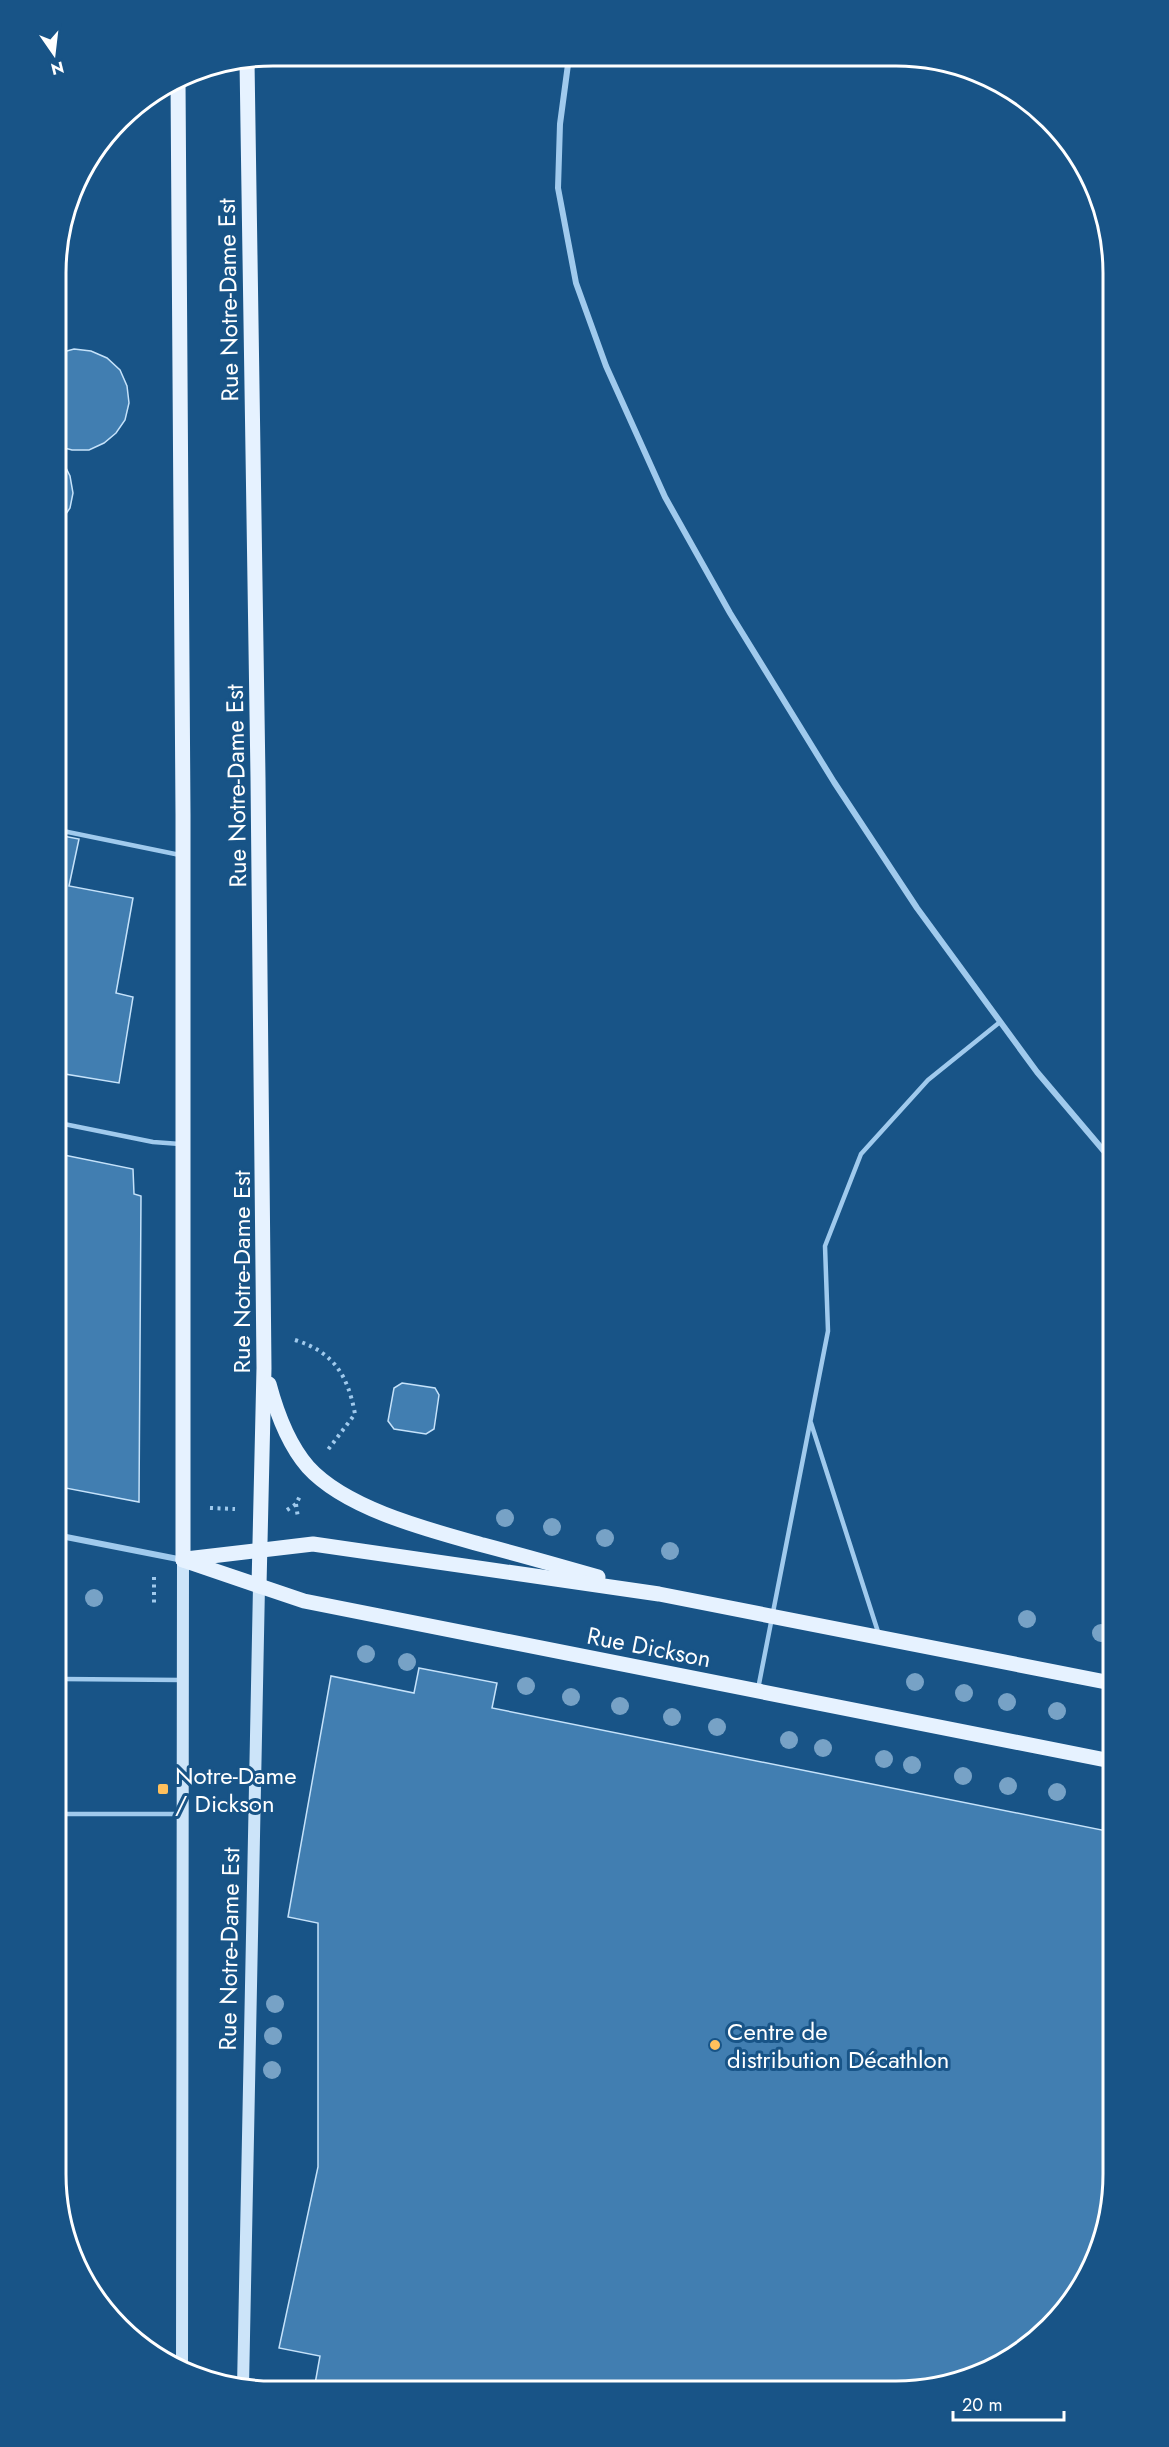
<svg xmlns="http://www.w3.org/2000/svg" width="1169" height="2447" font-family="Jost,sans-serif">
  <style>
    .building { fill: #417eb1; stroke: #c5e2fa; stroke-width: 1.5 }
    .lines { fill: none; stroke-linecap: round; stroke-linejoin: round }
    .path { stroke: #a0caed; stroke-width: 4; stroke-dasharray: 3 4.5; stroke-linecap: butt }
    .lane { stroke: #a0caed; stroke-width: 4.5 }
    .street { stroke: #a0caed; stroke-width: 6 }
    .secondary { stroke: #cce4f9; stroke-width: 12 }
    .primary { stroke: #e6f2ff; stroke-width: 15 }
    .tree { fill: #77a2c6 }
    .poi-dot { fill: #ffc05c; stroke: #185487; stroke-width: 2 }
    .labels { text-anchor: middle; dominant-baseline: central; stroke-width: 6; stroke-linejoin: round; paint-order: stroke }
    .street-label { font-size: 24px; fill: #fff; stroke: #185487 }
    .poi-label { font-size: 24px; fill: #fff; stroke: #185487; text-anchor: start }
    .rim { fill: none; stroke: #fff; stroke-width: 3 }
  </style>
  <rect width="100%" height="100%" fill="#185487"/>
  <g class="building">
    <path d="M74,349L91,351L107,358L120,370L127,386L129,403L125,420L116,433L104,443L89,450H72L57,446L56,354Z"/>
    <path d="M57,456L62,460L70,476L73,493L70,508L57,527Z"/>
    <path d="M58,835L79,839L69,886L133,898L116,993L133,997L119,1083L59,1073Z"/>
    <path d="M59,1154L133,1169L134,1194L141,1196L139,1502L60,1487Z"/>
    <path d="M402,1383L435,1388L439,1395L434,1429L426,1434L394,1429L388,1421L394,1388Z"/>
    <path d="M419,1668L497,1683L492,1708L1112,1832L1113,2188L1097,2257L1060,2317L1016,2355L952,2384L329,2387L315,2384L320,2356L279,2348L318,2167V1923L288,1917L331,1676L414,1693Z"/>
  </g>
  <g class="lines">
    <g class="path">
      <path d="M295,1340C334,1352 348,1376 355,1414L327,1451"/>
      <path d="M296,1504L298,1518"/>
      <path d="M210,1508L235,1509"/>
      <path d="M287,1510L296,1504L300,1496"/>
      <path d="M154,1577V1606"/>
    </g>
    <g class="lane">
      <path d="M58,830L180,855"/>
      <path d="M59,1123L153,1142L180,1144"/>
      <path d="M811,1423L879,1635"/>
      <path d="M61,1679L181,1680"/>
      <path d="M758,1689L828,1331L825,1246L861,1154L928,1080L1000,1022"/>
      <path d="M62,1814H182"/>
    </g>
    <g class="street">
      <path d="M569,57L560,124L558,188L576,283L606,366L665,497L730,613L834,782L917,908L1037,1072L1109,1157"/>
      <path d="M61,1536L183,1560"/>
    </g>
    <g class="secondary">
      <path d="M182,2371L183,1560"/>
      <path d="M243,2387L259,1586"/>
    </g>
    <g class="primary">
      <path d="M247,61L258,778L264,1368L259,1586"/>
      <path d="M178,80L183,815V1560"/>
      <path d="M269,1384C277,1414 288,1444 308,1467C346,1509 429,1530 483,1545C521,1555 560,1566 598,1577"/>
      <path d="M186,1559L313,1544L659,1594L1111,1683"/>
      <path d="M183,1560L304,1601L1111,1761"/>
    </g>
  </g>
  <g class="tree">
    <circle cx="505" cy="1518" r="9"/>
    <circle cx="552" cy="1527" r="9"/>
    <circle cx="605" cy="1538" r="9"/>
    <circle cx="670" cy="1551" r="9"/>
    <circle cx="94" cy="1598" r="9"/>
    <circle cx="1027" cy="1619" r="9"/>
    <circle cx="1101" cy="1633" r="9"/>
    <circle cx="366" cy="1654" r="9"/>
    <circle cx="407" cy="1662" r="9"/>
    <circle cx="915" cy="1682" r="9"/>
    <circle cx="526" cy="1686" r="9"/>
    <circle cx="964" cy="1693" r="9"/>
    <circle cx="571" cy="1697" r="9"/>
    <circle cx="1007" cy="1702" r="9"/>
    <circle cx="620" cy="1706" r="9"/>
    <circle cx="1057" cy="1711" r="9"/>
    <circle cx="672" cy="1717" r="9"/>
    <circle cx="717" cy="1727" r="9"/>
    <circle cx="789" cy="1740" r="9"/>
    <circle cx="823" cy="1748" r="9"/>
    <circle cx="884" cy="1759" r="9"/>
    <circle cx="912" cy="1765" r="9"/>
    <circle cx="963" cy="1776" r="9"/>
    <circle cx="1008" cy="1786" r="9"/>
    <circle cx="1057" cy="1792" r="9"/>
    <circle cx="275" cy="2004" r="9"/>
    <circle cx="273" cy="2036" r="9"/>
    <circle cx="272" cy="2070" r="9"/>
  </g>
  <g class="poi-dot">
    <rect x="157" y="1783" width="12" height="12" rx="3"/>
    <circle cx="715" cy="2045" r="6"/>
  </g>
  <g class="labels">
    <g class="street-label">
      <text transform="translate(228 300) rotate(-91)">Rue Notre-Dame Est</text>
      <text transform="translate(236 786) rotate(-91)">Rue Notre-Dame Est</text>
      <text transform="translate(241 1272) rotate(-90)">Rue Notre-Dame Est</text>
      <text transform="translate(649 1647) rotate(11)">Rue Dickson</text>
      <text transform="translate(229 1949) rotate(-89)">Rue Notre-Dame Est</text>
    </g>
    <g class="poi-label">
      <text x="175" y="1775">Notre-Dame<tspan x="175" dy="28">/ Dickson</tspan></text>
      <text x="727" y="2031">Centre de<tspan x="727" dy="28">distribution Décathlon</tspan></text>
    </g>
  </g>
  <path d="M0 0H1169V2447H0ZM273 66H896A207 207 0 0 1 1103 273V2174A207 207 0 0 1 896 2381H273A207 207 0 0 1 66 2174V273A207 207 0 0 1 273 66Z" fill="#185487" fill-rule="evenodd"/>
  <path class="rim" d="M273 66H896A207 207 0 0 1 1103 273V2174A207 207 0 0 1 896 2381H273A207 207 0 0 1 66 2174V273A207 207 0 0 1 273 66Z"/>
  <g transform="translate(54 54) rotate(166)" stroke="#185487" stroke-width="4.5" paint-order="stroke">
  <path d="M0-4.5L10 22L0 15L-10 22Z" fill="#ffffff"/>
  <text y="-9" font-size="16" font-weight="bold" text-anchor="middle" fill="#ffffff">N</text>
  </g>
  <path d="M953 2411v9h111v-9" fill="none" stroke="#ffffff" stroke-width="3"/>
  <text x="962" y="2411" font-size="18" fill="#ffffff" stroke="#185487" stroke-width="4.5" paint-order="stroke">20 m</text>
</svg>
